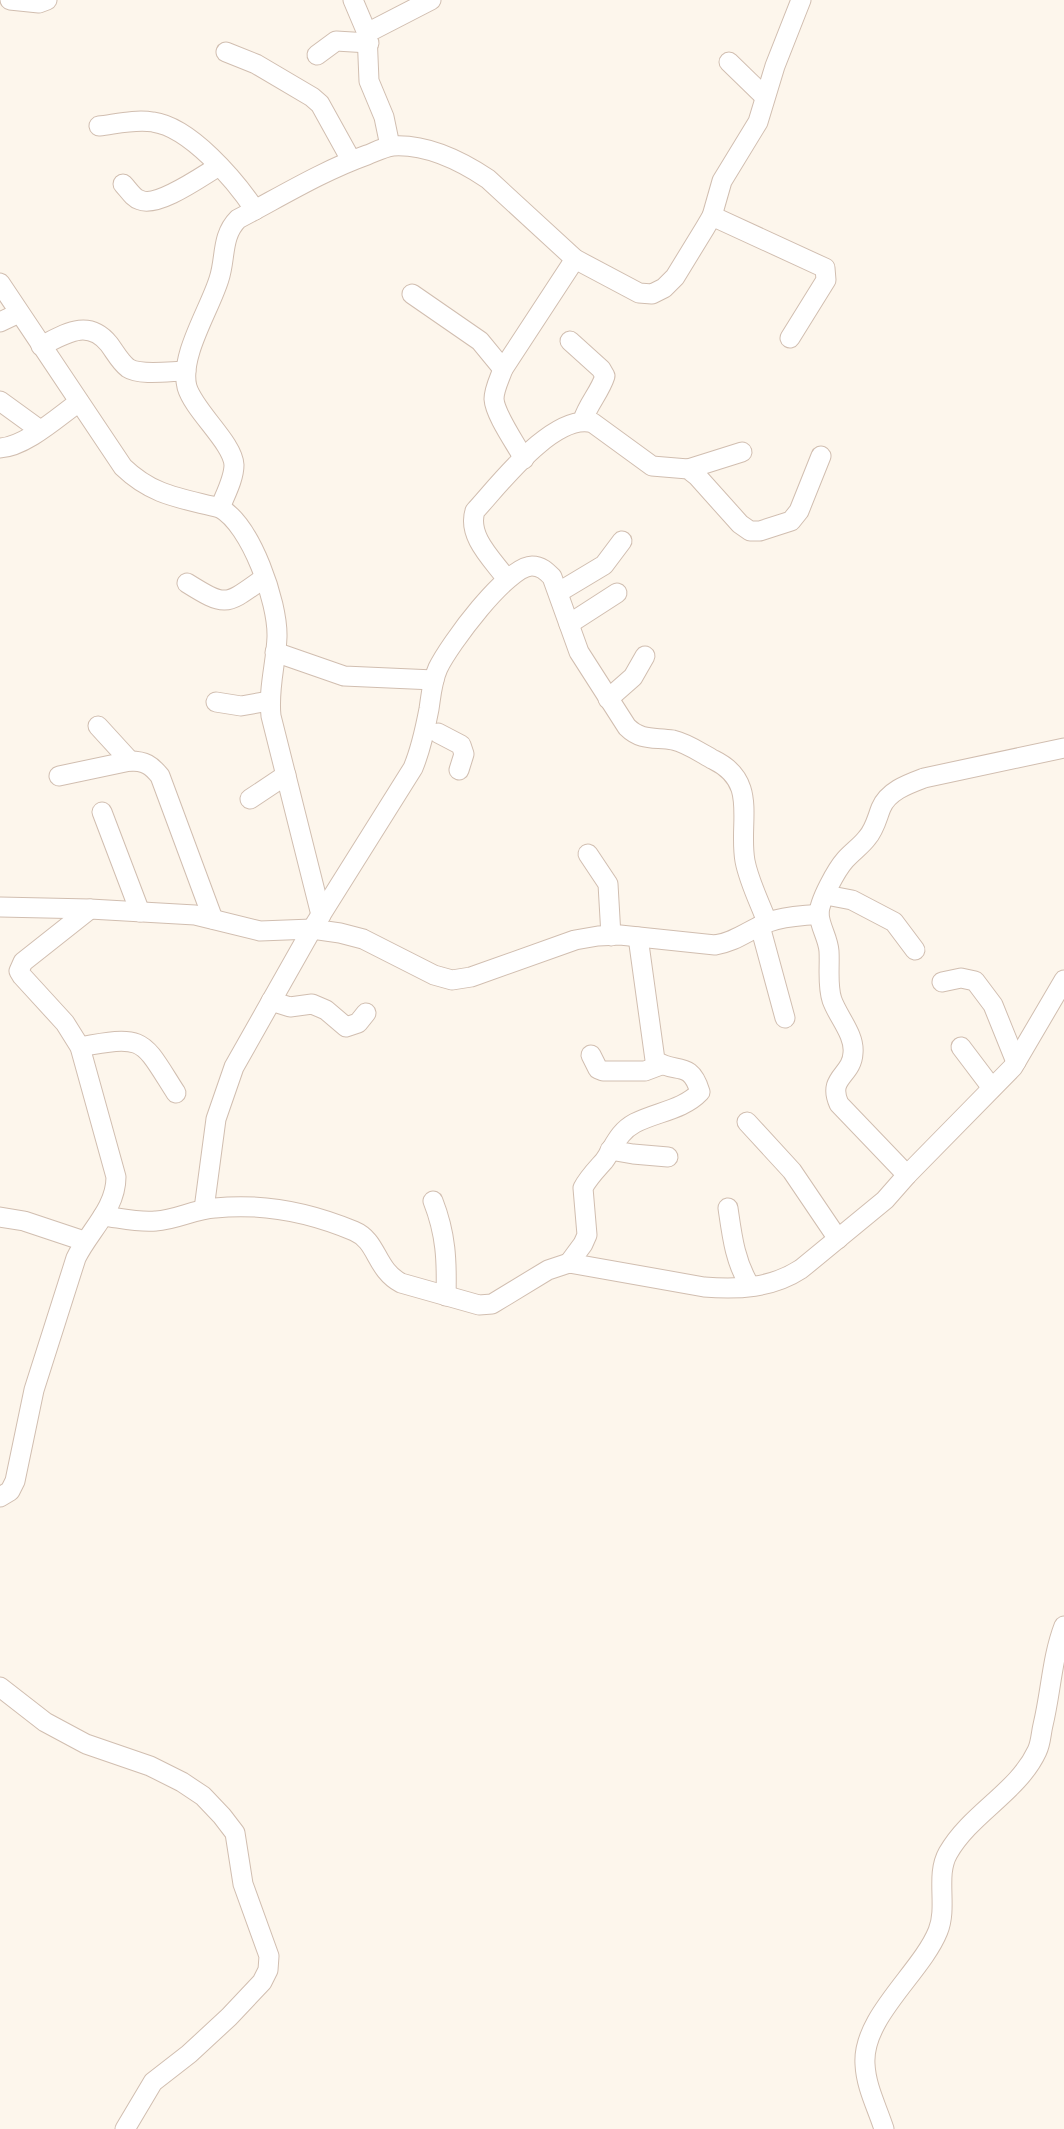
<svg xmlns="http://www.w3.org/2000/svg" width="1064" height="2129" font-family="Mulish,sans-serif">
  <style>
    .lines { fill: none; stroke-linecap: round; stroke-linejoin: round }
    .minor-casing { stroke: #d1beb0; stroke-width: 21 }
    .minor { stroke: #fff; stroke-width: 19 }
  </style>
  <rect width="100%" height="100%" fill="#fdf6ec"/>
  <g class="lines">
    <g class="minor-casing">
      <g id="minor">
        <path d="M10,0L39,3L47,0"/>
        <path d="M353,0L367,33L369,81L384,117L390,146"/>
        <path d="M367,33L431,0"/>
        <path d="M226,52L256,64L312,97L320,104L351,160"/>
        <path d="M317,55L336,41L369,43"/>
        <path d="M729,62L765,97"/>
        <path d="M99,126C116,124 135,119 153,122C190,127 235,180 255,210"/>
        <path d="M123,184C128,189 133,198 140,200C158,208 202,176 219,166"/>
        <path d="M712,216L825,268L826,280L790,338"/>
        <path d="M0,283L123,467C153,496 181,498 220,508C251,525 278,602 277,637C276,664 268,688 271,716L321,915"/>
        <path d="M412,294L480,341L503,369"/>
        <path d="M0,322L19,313"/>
        <path d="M570,341L601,369L605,376C600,392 588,404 583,420"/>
        <path d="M41,346C65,334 88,318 109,344C115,352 120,362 128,368C140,376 172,371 186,371"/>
        <path d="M0,401L40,430"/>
        <path d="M0,448C25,447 58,417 79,402"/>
        <path d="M524,459C516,444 495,415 494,399C494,389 500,378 503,369L575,259"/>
        <path d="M688,469L742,452"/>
        <path d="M220,508C225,495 234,479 234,465C233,443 194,411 187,387C179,356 210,309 219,279C226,258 221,236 238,219C280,197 322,171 367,155C375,152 384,147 393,146C426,144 461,161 488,179L575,259L639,293L652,294L664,288L675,277L705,228L712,216L722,181L758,122L775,66L801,0"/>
        <path d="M506,578C492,559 467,536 475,511C499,485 554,412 593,423L652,466L688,469L697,476L740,524L750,531H760L791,521L799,511L821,456"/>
        <path d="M187,583C227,608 226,605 264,578"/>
        <path d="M559,592L604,565L622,541"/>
        <path d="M569,624L617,593"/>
        <path d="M275,652L344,676L434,680"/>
        <path d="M608,699L633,677L645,656"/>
        <path d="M216,702L241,706L269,701"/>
        <path d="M98,726L130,761"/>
        <path d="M438,733L461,745L464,754L459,770"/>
        <path d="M59,776L130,761C145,761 151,765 160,776L213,919"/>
        <path d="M250,799L286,775"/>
        <path d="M102,812L140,912"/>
        <path d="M588,854L608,884L611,936"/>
        <path d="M826,895L852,900L894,922L915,950"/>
        <path d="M0,907L90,909L195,915L260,931L312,929L340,933L363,939L434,975L452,980L471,977L575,940L598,936L620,935L715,945C736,942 750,929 769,922C785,916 803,916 819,914"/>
        <path d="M760,926L785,1018"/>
        <path d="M942,982L961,978L975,981L993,1005L1016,1062"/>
        <path d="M271,1001L290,1007L312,1004L326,1010L346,1027L358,1023L366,1013"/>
        <path d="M80,1047C146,1034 142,1040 176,1093"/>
        <path d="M961,1047L992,1088"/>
        <path d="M591,1055L598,1069L603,1071H645L661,1065"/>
        <path d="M747,1122L792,1171L838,1239"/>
        <path d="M610,1150L633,1154L668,1157"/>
        <path d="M907,1175L839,1104C827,1077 852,1076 853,1053C855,1035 838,1017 832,1000C827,985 830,967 829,951C828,938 820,927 819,914C819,901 837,869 845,860C852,852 861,846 867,838C875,829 877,818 881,808C888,791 908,784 924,778L1064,748"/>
        <path d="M433,1201C446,1234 447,1261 446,1296"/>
        <path d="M728,1208C732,1236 735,1262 750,1286"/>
        <path d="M204,1209L216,1119L234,1067L312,929L413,768C421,749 425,730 429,709C431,696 432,681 438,668C449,645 507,566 532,566C541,566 546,571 552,577L579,652L627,727C641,741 654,737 673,740C687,743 701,753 714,760C759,782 738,822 745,861C749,882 760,903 767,922"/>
        <path d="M103,1216C120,1218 139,1223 156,1221C176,1220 195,1209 215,1208C262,1203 311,1213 354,1231C378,1241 375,1269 401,1283L479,1305L492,1304L548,1270L569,1263L704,1287C738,1290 772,1288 801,1269L885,1200L907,1175L1013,1067L1064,980"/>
        <path d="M0,1217L24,1221L84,1241"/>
        <path d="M569,1263L583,1244L587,1235L583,1188C588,1178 596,1170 604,1161C614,1147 618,1132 635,1123C656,1112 683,1110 700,1092C690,1058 674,1075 655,1060L638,937"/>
        <path d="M0,1497L10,1491L15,1481L34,1390L76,1258C89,1231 116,1209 116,1177L80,1047L65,1023L22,976L19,971L23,962L90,909"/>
        <path d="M0,1687L45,1722L86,1744L150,1766L182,1782L203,1796L222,1816L235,1833L243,1884L269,1956L268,1970L262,1982L229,2017L189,2054L153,2082L125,2129"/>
        <path d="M884,2129C877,2107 866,2087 865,2064C862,2017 921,1973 938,1931C948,1906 935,1876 948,1853C971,1813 1018,1792 1037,1751C1041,1743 1041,1733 1043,1725C1051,1692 1052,1657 1064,1626"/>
      </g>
    </g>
    <use href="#minor" class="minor"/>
  </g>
</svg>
